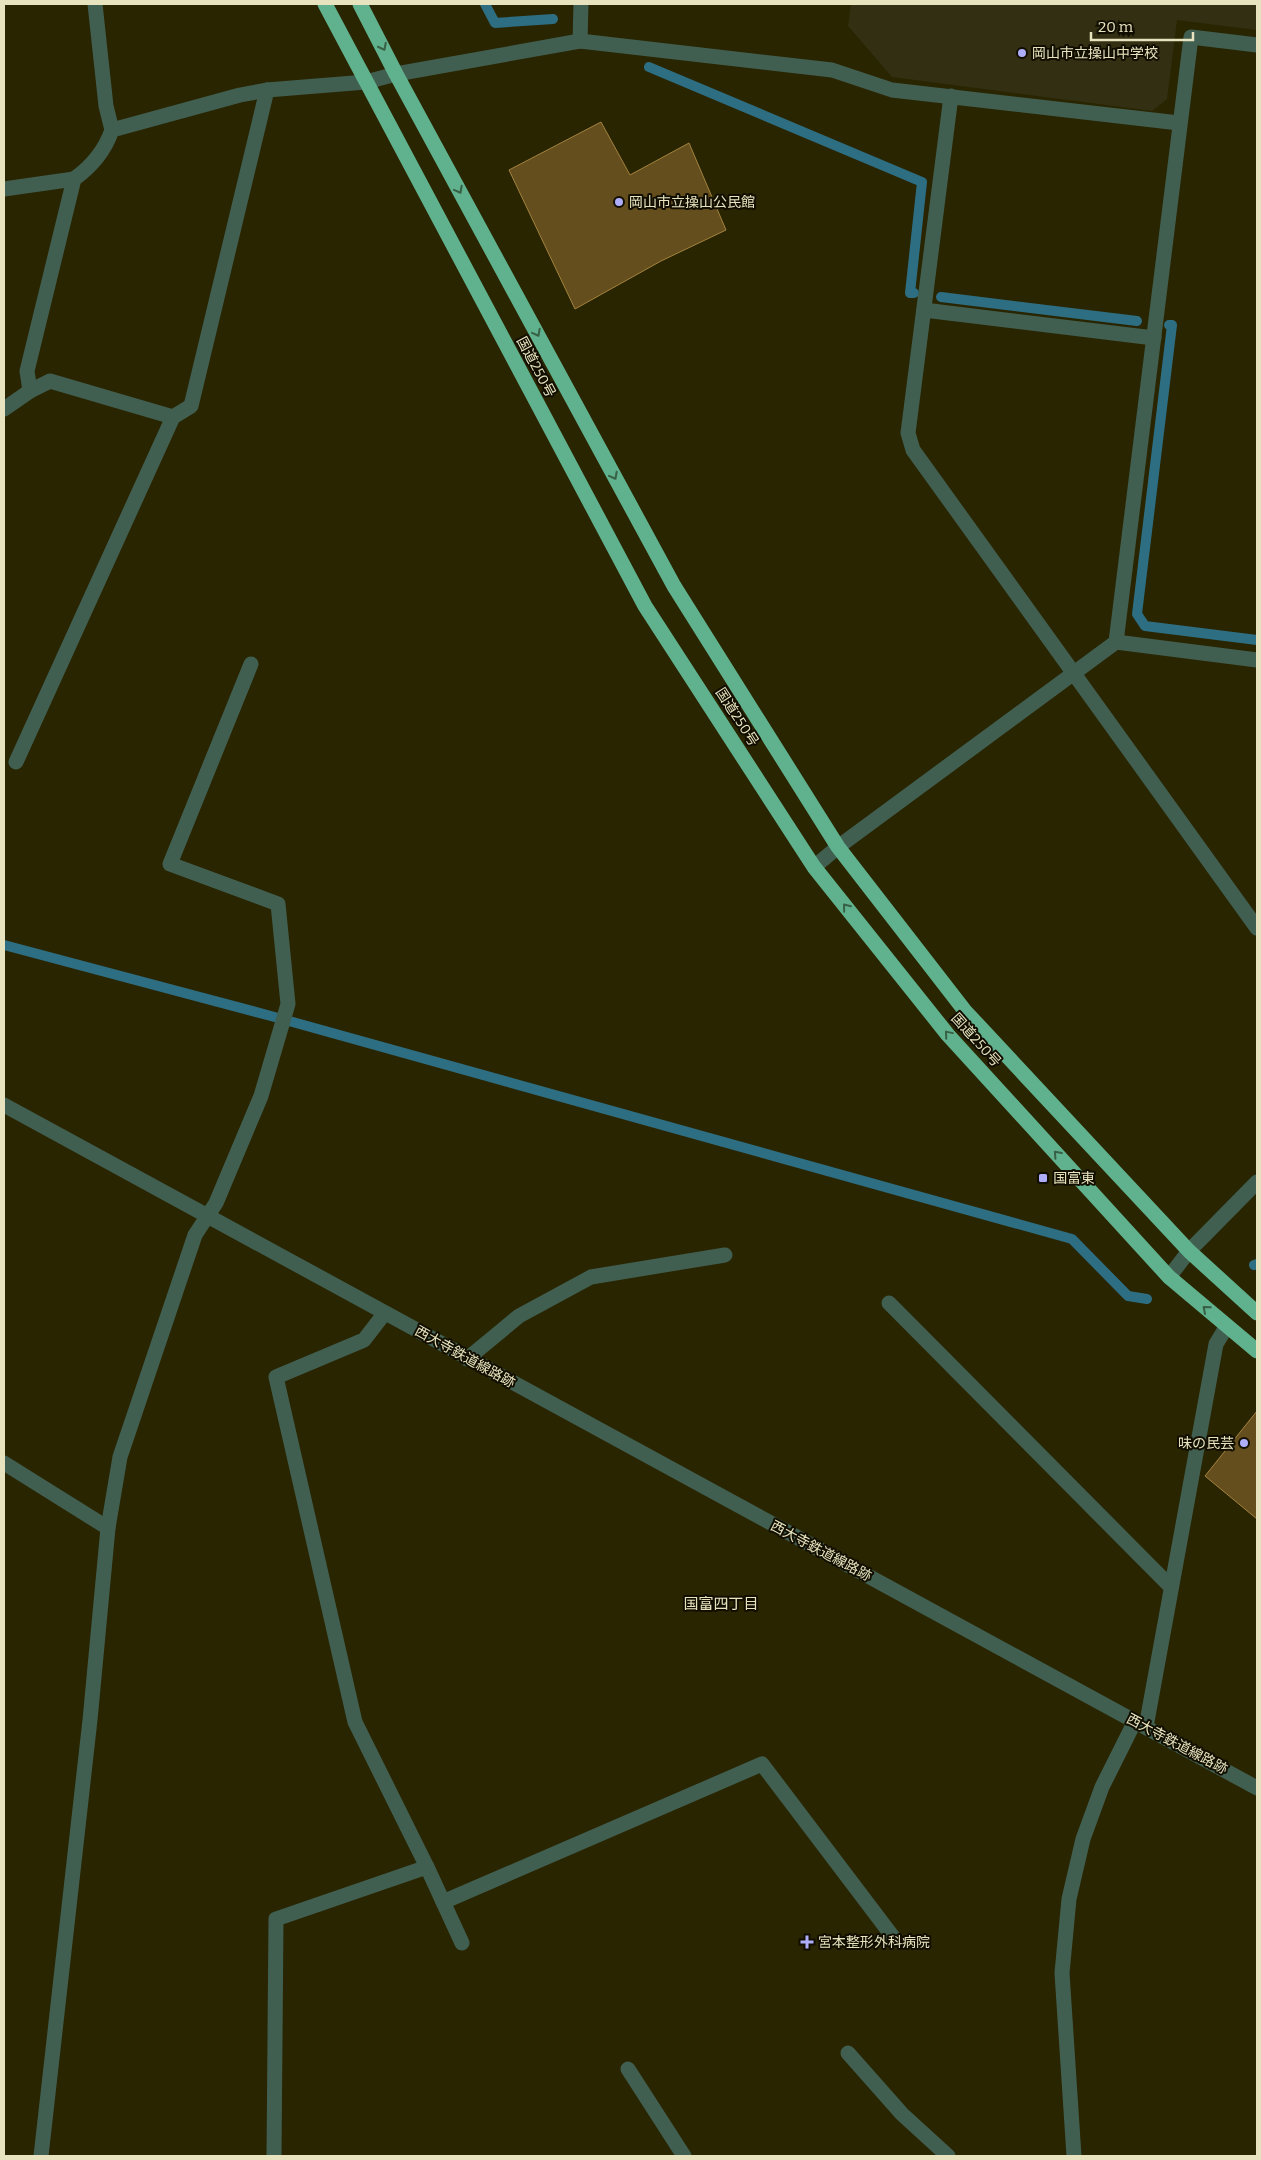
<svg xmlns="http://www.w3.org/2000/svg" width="1261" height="2160" font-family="Bitter,'Noto Sans JP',serif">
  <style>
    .built { fill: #322f13 }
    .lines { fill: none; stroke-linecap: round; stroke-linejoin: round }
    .stream { stroke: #2e6e83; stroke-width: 10 }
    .building { fill: #654e1d; stroke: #a4833e }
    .minor { stroke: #415f51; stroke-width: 15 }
    .highway { stroke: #60b18d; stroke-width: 15 }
    .oneway { stroke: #386046 }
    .poi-dot { fill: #aeaefa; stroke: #110e00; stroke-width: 2 }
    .labels { text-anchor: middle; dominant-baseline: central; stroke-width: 4; stroke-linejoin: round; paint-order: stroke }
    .poi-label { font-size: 14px; fill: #e6e3be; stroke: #110e00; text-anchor: start }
    .street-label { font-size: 14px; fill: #e6e3be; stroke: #110e00 }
    .neighbourhood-label { font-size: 15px; fill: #e6e3be; stroke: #110e00 }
  </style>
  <rect width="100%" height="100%" fill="#292500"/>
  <path class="built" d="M851,4H1257V30L1177,20L1167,99L1152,111L892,77L848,26Z"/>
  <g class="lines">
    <g class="stream">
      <path d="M485,4L495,23L553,19"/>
      <path d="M649,67L922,182L910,293H914"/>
      <path d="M941,297L1137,321"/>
      <path d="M1169,325H1172L1137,614L1145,626L1257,640"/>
      <path d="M4,945L271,1016L1072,1239L1128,1296L1147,1299"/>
      <path d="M1254,1265L1257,1264"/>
    </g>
  </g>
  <g class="building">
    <path d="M601,122L630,175L689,143L726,230L661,261L575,309L509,170Z"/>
    <path d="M1257,1411V1519L1205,1476Z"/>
  </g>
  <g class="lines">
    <g class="minor">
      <path d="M95,4L106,106L112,130"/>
      <path d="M580,41L581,4"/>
      <path d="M951,96L908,433L913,450L1257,928"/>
      <path d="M4,189L74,179"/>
      <path d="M924,310L1154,338"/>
      <path d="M30,391L27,371L74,179C91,167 105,150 112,130L240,95L267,90"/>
      <path d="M4,409L30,391L50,381L173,417"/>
      <path d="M1116,642L1191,37L1257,45"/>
      <path d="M16,762L173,417L191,406L267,90L366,82L396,74L580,41L832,70L892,90L1179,123"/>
      <path d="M814,867L838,847L1116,642L1257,660"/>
      <path d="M4,1105L1257,1788"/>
      <path d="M1169,1277L1189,1251L1257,1182"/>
      <path d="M889,1303L1171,1587"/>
      <path d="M384,1314L364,1340L276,1377L355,1722L427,1867"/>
      <path d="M467,1359L519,1316L591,1277L725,1255"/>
      <path d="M4,1463L108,1528"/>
      <path d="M1146,1727L1216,1344L1227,1326"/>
      <path d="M443,1902L762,1764L893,1937"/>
      <path d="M848,2053L902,2114L948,2156"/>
      <path d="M628,2069L684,2156"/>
      <path d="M41,2156L90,1720L108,1528L120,1457L195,1235L216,1203L261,1096L288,1004L278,904L170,864L251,664"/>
      <path d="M274,2156L276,1919L427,1867L462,1943"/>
      <path d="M1074,2156L1062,1973L1069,1899L1083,1839L1102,1787L1135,1721"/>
    </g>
    <g class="highway">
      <path d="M325,4L645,606L814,867L948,1035L1169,1277L1257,1351"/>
      <path d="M360,4L396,74L674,586L838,847L965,1011L1189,1251L1257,1313"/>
    </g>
  </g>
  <defs><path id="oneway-chevron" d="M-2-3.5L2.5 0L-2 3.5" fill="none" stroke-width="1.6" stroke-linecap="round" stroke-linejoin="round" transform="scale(1.25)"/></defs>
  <g class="oneway">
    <use href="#oneway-chevron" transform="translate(383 47) rotate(63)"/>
    <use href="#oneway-chevron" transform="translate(459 190) rotate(62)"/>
    <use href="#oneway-chevron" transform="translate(537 333) rotate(62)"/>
    <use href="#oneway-chevron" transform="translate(614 476) rotate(62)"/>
    <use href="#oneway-chevron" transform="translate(846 907) rotate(-129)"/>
    <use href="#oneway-chevron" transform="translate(948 1034) rotate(-130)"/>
    <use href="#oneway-chevron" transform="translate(1057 1154) rotate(-132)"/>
    <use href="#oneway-chevron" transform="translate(1206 1309) rotate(-139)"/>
  </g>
  <g class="poi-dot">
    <circle cx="1022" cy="53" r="5"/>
    <circle cx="619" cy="202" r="5"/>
    <rect x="1038" y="1173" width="10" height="10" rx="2.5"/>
    <circle cx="1244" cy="1443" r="5"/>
    <path d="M804.5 1934.5h5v5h5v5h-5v5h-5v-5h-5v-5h5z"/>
  </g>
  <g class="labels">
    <g class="poi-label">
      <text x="1032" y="53">岡山市立操山中学校</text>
      <text x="629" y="202">岡山市立操山公民館</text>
      <text x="1053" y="1178">国富東</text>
      <text x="1234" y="1443" text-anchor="end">味の民芸</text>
      <text x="818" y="1942">宮本整形外科病院</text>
    </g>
    <g class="street-label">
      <text transform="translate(536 367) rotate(62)">国道250号</text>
      <text transform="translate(737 717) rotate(57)">国道250号</text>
      <text transform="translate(976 1040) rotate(48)">国道250号</text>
      <text transform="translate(465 1357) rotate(29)">西大寺鉄道線路跡</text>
      <text transform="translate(821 1551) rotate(28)">西大寺鉄道線路跡</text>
      <text transform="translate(1177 1744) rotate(28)">西大寺鉄道線路跡</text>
    </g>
    <g class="neighbourhood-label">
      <text x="721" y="1604">国富四丁目</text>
    </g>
  </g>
  <rect width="1261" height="2160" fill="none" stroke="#e6e3be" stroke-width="10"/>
  <path d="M1091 32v8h102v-8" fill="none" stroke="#e6e3be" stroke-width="2.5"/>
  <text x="1098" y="32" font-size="15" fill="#e6e3be" stroke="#110e00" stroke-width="4" paint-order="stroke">20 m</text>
</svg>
